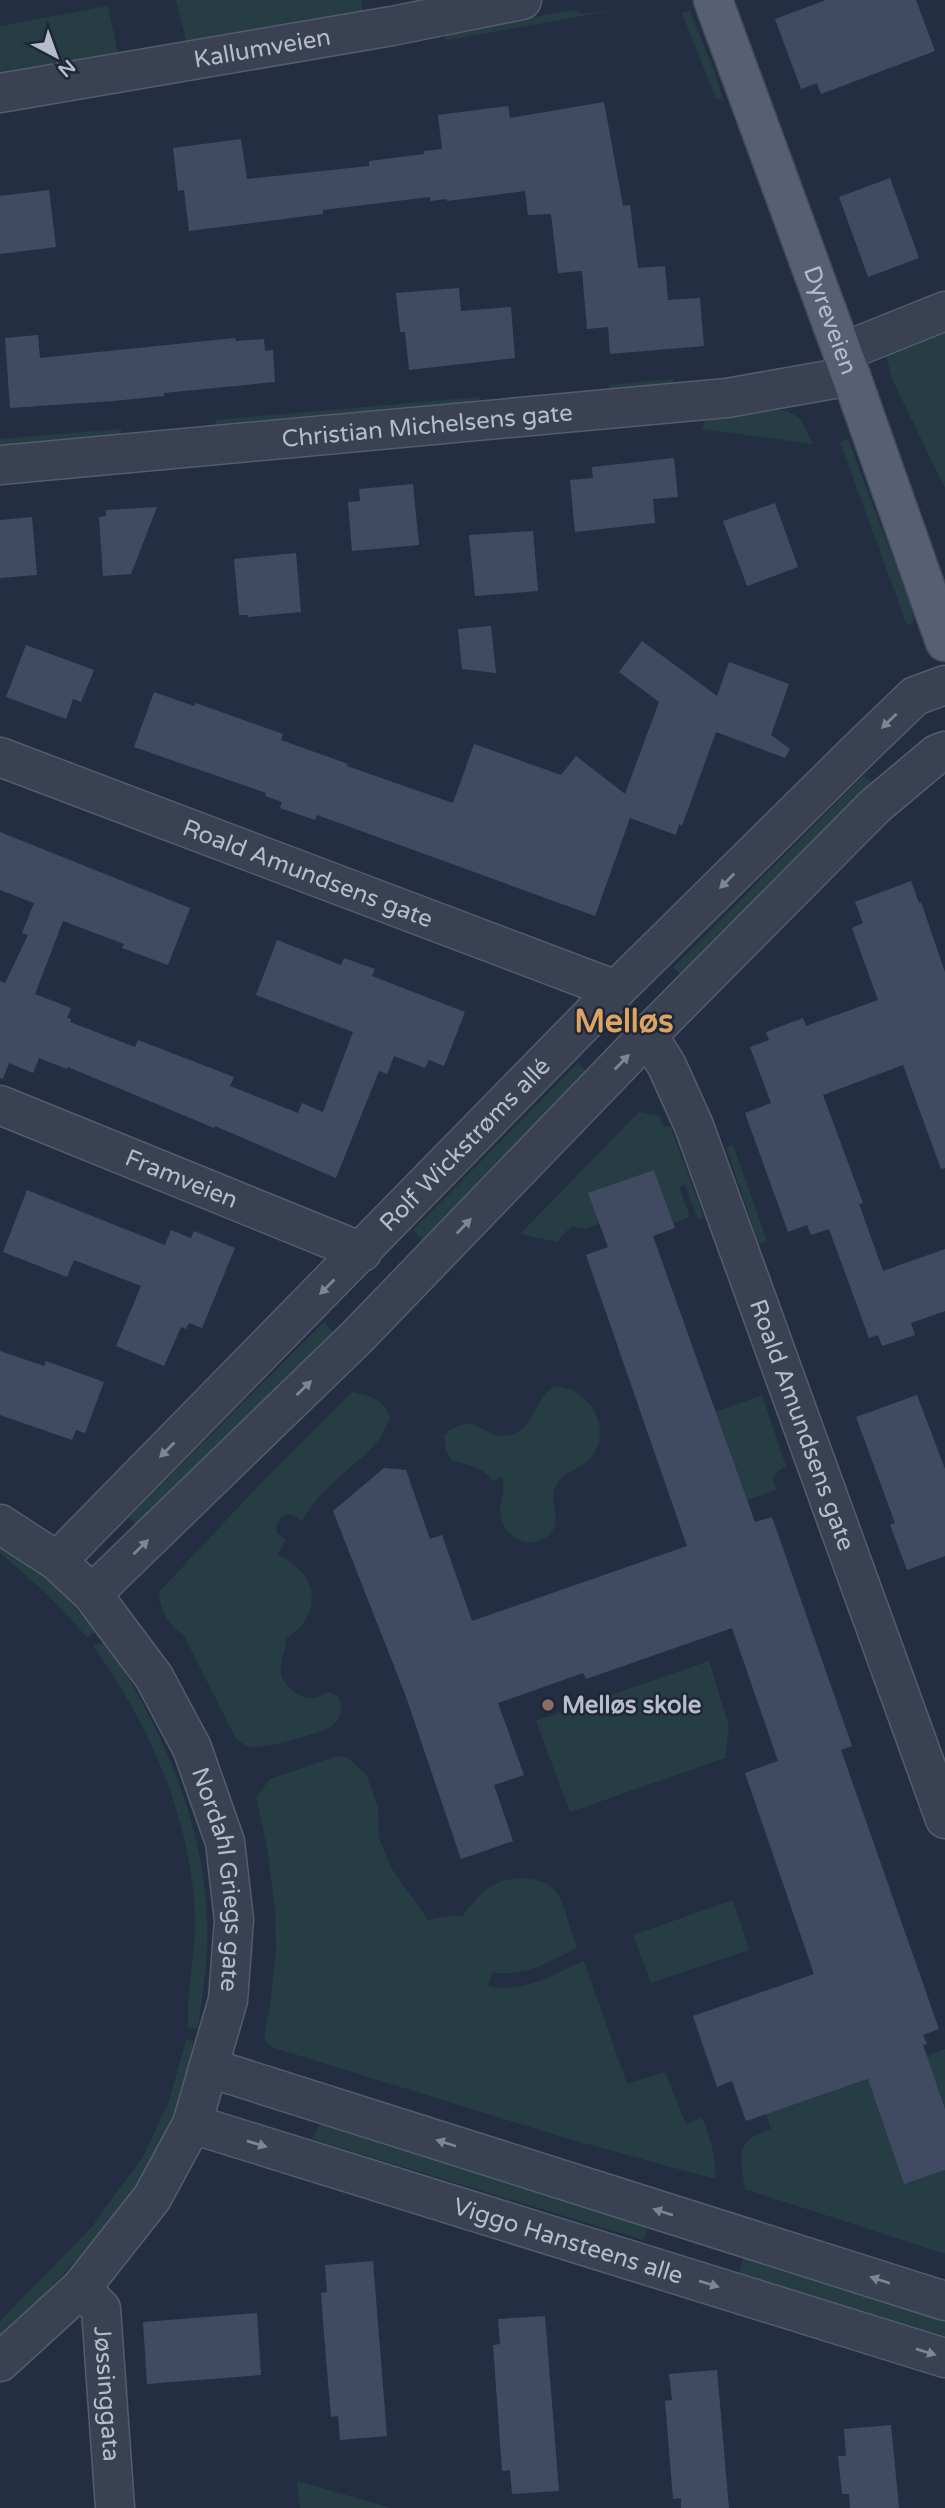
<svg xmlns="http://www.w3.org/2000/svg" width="945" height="2508" font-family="'Varela Round',sans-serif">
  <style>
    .green { fill: #263d44 }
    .building { fill: #404b63 }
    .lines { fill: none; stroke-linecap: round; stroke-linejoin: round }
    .minor-casing { stroke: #545c6d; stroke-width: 41 }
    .major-casing { stroke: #434a5c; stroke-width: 41 }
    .minor { stroke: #394152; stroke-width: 38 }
    .major { stroke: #576072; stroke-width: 38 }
    .oneway { fill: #7e8595 }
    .education-dot { fill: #8d6e63; stroke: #1e2638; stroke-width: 2.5 }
    .labels { text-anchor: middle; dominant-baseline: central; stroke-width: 5; stroke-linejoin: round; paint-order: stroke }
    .street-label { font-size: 24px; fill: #b6bccc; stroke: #1e2638 }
    .poi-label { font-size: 24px; font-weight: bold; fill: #b6bccc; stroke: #1e2638; text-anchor: start }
    .district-label { font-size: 32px; font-weight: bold; fill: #dca361; stroke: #1e2638 }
  </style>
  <rect width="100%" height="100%" fill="#242e43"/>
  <g class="green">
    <path d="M176,0H361L363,11L187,44Z"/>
    <path d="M108,6L118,54L0,78V26Z"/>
    <path d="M573,10L582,14L615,10L444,41L447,32Z"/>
    <path d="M690,11L715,73L723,100L716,99L682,13Z"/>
    <path d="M945,326V488L892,379L885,350Z"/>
    <path d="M674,379L673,387L613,393L608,385Z"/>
    <path d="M479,397L481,407L216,427L215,420Z"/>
    <path d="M770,409C799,410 802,420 813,444L702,429L705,420Z"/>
    <path d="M121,429V437L0,449V439Z"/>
    <path d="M848,439L912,609L913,623L907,625L840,442Z"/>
    <path d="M864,775L876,787L687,980L673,968Z"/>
    <path d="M578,1063L591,1076L425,1243L413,1230Z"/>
    <path d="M639,1112L660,1116L664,1127L670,1126L704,1217L698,1220L685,1184L679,1187L690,1217L673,1223L654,1170L589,1193L599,1223L587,1229L571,1226L557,1242L520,1234Z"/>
    <path d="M733,1144L767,1242L759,1244L726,1147Z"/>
    <path d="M324,1322L335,1334L144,1528L128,1518Z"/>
    <path d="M555,1386C571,1388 581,1393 591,1406C605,1424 603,1454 581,1466C572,1471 561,1475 556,1486C548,1500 560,1514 554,1528C551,1535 545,1538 538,1541C517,1548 500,1529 500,1508C501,1495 506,1491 502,1477L493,1481C482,1466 468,1465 451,1460L446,1451L444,1435C478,1405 485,1447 516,1433C535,1425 535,1398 555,1386Z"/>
    <path d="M352,1392C371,1396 383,1398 390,1418C386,1425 383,1436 377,1442C351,1471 323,1484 302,1521C290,1509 277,1514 276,1531L285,1540L278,1555C319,1573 324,1614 286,1639C286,1649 282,1656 281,1666C278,1681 294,1695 308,1698C315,1700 323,1695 329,1692L338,1696C343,1707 343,1717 332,1726C322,1733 263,1749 251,1747C246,1746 240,1742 236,1739L184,1636C168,1623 160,1612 159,1592L261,1483Z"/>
    <path d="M762,1395L786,1466L779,1470L772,1478L776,1490L747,1500L716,1412Z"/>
    <path d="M0,1539L61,1592L96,1632L87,1637L46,1593L0,1553Z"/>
    <path d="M105,1641C165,1731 212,1838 207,1949C206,1976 201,2003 198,2029L188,2028C186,1989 197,1950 195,1911C189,1814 149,1723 93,1646Z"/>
    <path d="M709,1661L729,1727L725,1758L570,1812L536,1721Z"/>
    <path d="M337,1756L348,1758L366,1774L378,1808L379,1838L392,1869L428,1920L454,1915L462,1917C468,1909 475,1899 483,1892C501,1876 540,1871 557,1893C564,1903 572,1935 577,1948C551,1961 523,1978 493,1972L488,1986C522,1994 554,1974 584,1961L627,2084L665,2072L686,2124L702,2118C710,2138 717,2158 715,2179L569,2139L271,2047L265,2040V2032L270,2005L276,1950L275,1909L267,1847L256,1797L270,1779Z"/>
    <path d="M733,1900L749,1950L651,1983L633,1935Z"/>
    <path d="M186,2040L194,2041C189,2062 186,2084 179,2104C145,2196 70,2270 0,2337V2321L90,2229L143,2157L169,2101Z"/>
    <path d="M945,2049V2109L943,2103L885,2071Z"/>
    <path d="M872,2078L904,2184L945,2170V2254L745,2189C740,2155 734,2141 771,2129L766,2114Z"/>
    <path d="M321,2121L649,2225L643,2240L312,2139Z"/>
    <path d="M744,2254L945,2318V2336L739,2273Z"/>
    <path d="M297,2481L391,2508H300Z"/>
  </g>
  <g class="building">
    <path d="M826,0H916L935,51L821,94L817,83L801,89L775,19Z"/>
    <path d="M604,102L623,206L630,205L638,268L665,266L668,300L700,298L704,346L610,354L608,327L587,329L582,271L558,273L551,214L528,215L525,191L447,201V199L430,201V197L323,210V214L189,231L184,190L178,191L173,148L241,139L247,179L369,166V161L424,154V151L442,149L438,115L508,106L510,118Z"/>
    <path d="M890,178L919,258L868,277L839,197Z"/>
    <path d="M49,190L56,247L0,254V196Z"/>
    <path d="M459,288L461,311L511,307L515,358L409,370L405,332H400L396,293Z"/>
    <path d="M38,335L40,358L235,338L236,341L264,339L265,351L273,350L275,382L164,393V396L113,401L10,408L5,338Z"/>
    <path d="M674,458L678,497L653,499L655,523L575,532L570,480L593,478L592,467Z"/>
    <path d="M413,484L419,545L352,551L348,502L360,501L359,489Z"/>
    <path d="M775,503L798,567L747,586L723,521Z"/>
    <path d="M157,507L131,574L103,576L99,517L106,516V510Z"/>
    <path d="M32,517L37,575L0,578V520Z"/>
    <path d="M533,531L538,591L475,596L469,535Z"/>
    <path d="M296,553L301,612L248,617L247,615H239L234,559Z"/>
    <path d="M491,626L496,673L462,669L458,629Z"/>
    <path d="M642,641L717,696L729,662L789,684L771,735L790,749L785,758L716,732L682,826L679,824L676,835L630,818L595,916L317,815L315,820L280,808L282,802L265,796L266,793L134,747L154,692L194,706L196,703L283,734L281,740L348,764L347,766L453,803L474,744L561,775L576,756L625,794L659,702L619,672Z"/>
    <path d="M26,645L94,670L81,702L73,699L66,719L6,697Z"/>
    <path d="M0,832L190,908L168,965L122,948L124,944L63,921L35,994L71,1008L67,1018L71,1019L70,1022L135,1047L138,1040L234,1077L230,1086L298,1113L302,1103L323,1112L353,1032L256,995L277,940L341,965L344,958L375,969L372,976L465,1012L444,1066L429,1060L425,1068L394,1056L387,1074L379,1071L336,1178L215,1126L214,1128L68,1067L67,1069L39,1058L33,1073L9,1063L3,1079L0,1078V981L5,983L28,935L22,933L34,903L0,890Z"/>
    <path d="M911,881L919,903L921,902L945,972V1168L941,1169L903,1065L823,1095L863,1203L859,1204L883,1271L945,1249V1311L911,1323L915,1335L882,1346L878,1335L869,1338L829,1229L811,1235L807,1225L788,1232L745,1113L771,1103L750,1047L769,1040L766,1032L803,1018L806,1026L878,1000L852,928L863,923L855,902Z"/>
    <path d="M654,1170L675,1228L653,1236L755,1522L772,1517L852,1746L841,1750L939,2029L923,2035L927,2044L923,2045L945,2109V2170L904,2184L868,2079L746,2121L732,2081L717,2087L693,2016L814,1974L745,1773L778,1761L732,1628L586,1679L583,1673L498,1703L524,1775L494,1785L513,1841L461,1859L405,1694L333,1511L384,1468L406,1470L430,1539L442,1535L472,1621L687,1546L586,1255L608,1247L588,1193Z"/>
    <path d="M27,1190L165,1245L171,1230L191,1238L194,1231L235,1248L202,1328L189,1323L186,1329L181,1327L164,1366L116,1346L141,1286L74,1260L67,1277L3,1252Z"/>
    <path d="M0,1351L44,1366L46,1361L104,1382L85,1433L76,1430L72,1440L0,1415Z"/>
    <path d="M917,1395L945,1469V1556L907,1570L890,1525L895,1523L856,1417Z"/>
    <path d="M373,2261L387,2436L340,2440L338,2416L331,2417L324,2334L321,2293L327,2292L325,2265Z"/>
    <path d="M257,2313L261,2375L147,2384L143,2322Z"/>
    <path d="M545,2316L559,2491L512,2494L510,2470L502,2471L493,2345L500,2344L498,2319Z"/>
    <path d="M717,2370L729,2508H681V2498L673,2499L665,2401L672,2400L669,2374Z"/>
    <path d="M891,2425L899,2508H850L849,2494H842L838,2456H846L844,2429Z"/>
  </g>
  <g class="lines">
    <g class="minor-casing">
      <g id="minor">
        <path id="s1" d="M0,93L392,26L522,0"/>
        <path d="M843,352L945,311"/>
        <path id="s2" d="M0,465L727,398L851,376"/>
        <path id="s3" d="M0,757L616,990"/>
        <path id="s4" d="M648,1035L667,1066L694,1126L945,1819"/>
        <path id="s5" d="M0,1105L362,1252"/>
        <path id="s6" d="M0,1524L57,1561L92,1594L154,1677L192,1748L225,1842L234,1920L228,2000L192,2124L152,2198L81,2288L0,2362"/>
        <path id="s7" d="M57,1561L616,990L864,745L915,696L945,685"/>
        <path d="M92,1594L357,1337L648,1035L875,806L937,754L945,751"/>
        <path d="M210,2068L945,2301"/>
        <path id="s8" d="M192,2124L945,2358"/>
        <path id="s9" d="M81,2288L101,2309L115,2508"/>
      </g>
    </g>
    <g class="major-casing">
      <g id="major">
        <path id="s10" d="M713,0L851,376L945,642"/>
      </g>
    </g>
    <use href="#minor" class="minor"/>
    <use href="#major" class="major"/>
  </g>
  <defs><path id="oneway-solid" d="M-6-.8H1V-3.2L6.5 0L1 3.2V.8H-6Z" transform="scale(1.75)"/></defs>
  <g class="oneway">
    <use href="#oneway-solid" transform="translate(889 721) rotate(136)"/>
    <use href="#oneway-solid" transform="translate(727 881) rotate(135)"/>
    <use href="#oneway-solid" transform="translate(622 1062) rotate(-46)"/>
    <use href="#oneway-solid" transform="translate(464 1226) rotate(-46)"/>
    <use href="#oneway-solid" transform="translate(327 1287) rotate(135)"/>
    <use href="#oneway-solid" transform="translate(304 1388) rotate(-44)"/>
    <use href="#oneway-solid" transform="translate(167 1450) rotate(135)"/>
    <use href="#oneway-solid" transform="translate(141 1547) rotate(-44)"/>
    <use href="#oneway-solid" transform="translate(446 2143) rotate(-162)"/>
    <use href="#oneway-solid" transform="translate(257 2144) rotate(17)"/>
    <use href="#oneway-solid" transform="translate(663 2212) rotate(-162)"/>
    <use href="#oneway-solid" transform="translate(880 2280) rotate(-162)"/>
    <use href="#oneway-solid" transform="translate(709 2284) rotate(17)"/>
    <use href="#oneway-solid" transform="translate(926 2352) rotate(17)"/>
  </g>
  <circle class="education-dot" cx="548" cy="1705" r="7"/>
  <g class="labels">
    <g class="street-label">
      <text stroke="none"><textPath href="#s1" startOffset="266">Kallumveien</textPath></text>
      <text stroke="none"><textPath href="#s10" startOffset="341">Dyreveien</textPath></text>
      <text stroke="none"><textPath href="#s2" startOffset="429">Christian Michelsens gate</textPath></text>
      <text stroke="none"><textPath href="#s3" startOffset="329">Roald Amundsens gate</textPath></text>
      <text stroke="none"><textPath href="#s7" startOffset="583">Rolf Wickstrøms allé</textPath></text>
      <text stroke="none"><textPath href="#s5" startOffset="196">Framveien</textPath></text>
      <text stroke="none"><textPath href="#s4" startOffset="420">Roald Amundsens gate</textPath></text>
      <text stroke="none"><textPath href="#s6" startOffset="436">Nordahl Griegs gate</textPath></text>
      <text stroke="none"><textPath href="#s8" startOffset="394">Viggo Hansteens alle</textPath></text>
      <text stroke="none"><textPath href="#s9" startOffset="114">Jøssinggata</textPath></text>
    </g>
    <g class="poi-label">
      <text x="562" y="1705">Melløs skole</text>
    </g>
    <g class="district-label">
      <text x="624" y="1022">Melløs</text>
    </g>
  </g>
  <g transform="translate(56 56) rotate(139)" stroke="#1e2638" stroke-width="5" paint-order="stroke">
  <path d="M0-5L12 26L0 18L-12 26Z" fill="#b6bccc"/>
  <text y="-10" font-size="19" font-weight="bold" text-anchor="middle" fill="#b6bccc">N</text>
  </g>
</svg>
